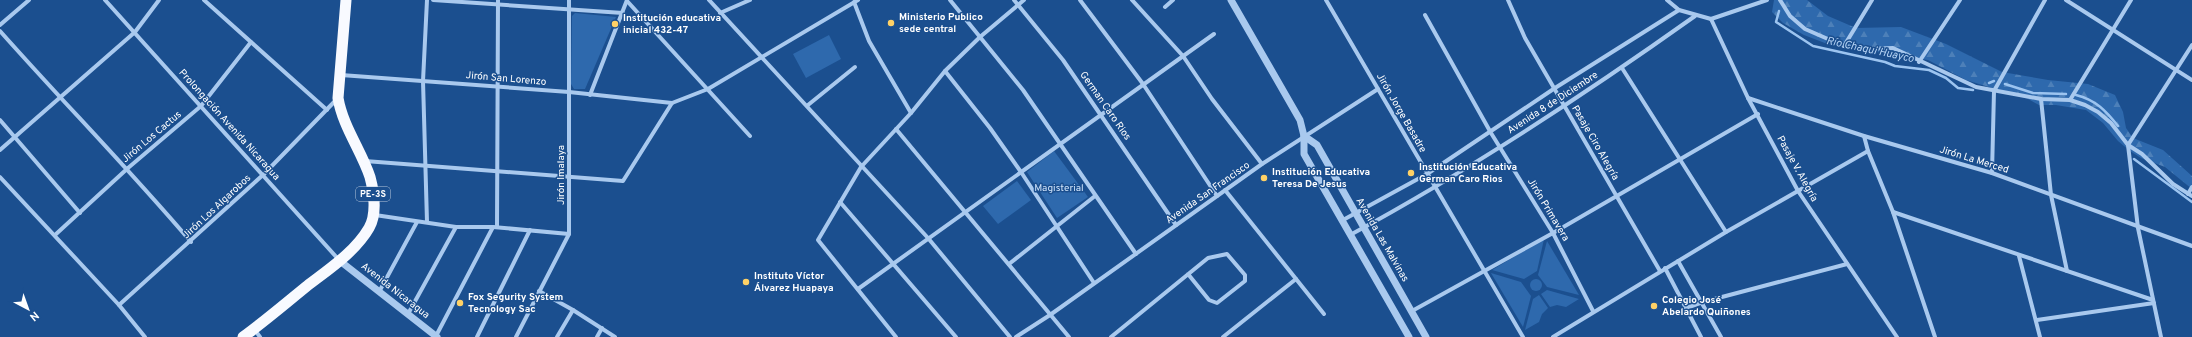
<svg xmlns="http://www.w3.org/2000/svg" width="2192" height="337" font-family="Overpass,sans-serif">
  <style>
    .green { fill: #2e69ad }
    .forest { fill: url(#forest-firs) }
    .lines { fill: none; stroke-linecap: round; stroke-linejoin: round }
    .stream { stroke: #9cc4f0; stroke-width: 2.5 }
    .minor { stroke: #a9c9ee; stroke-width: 4 }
    .tertiary { stroke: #a9c9ee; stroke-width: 7 }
    .trunk { stroke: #f8faff; stroke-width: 11 }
    .poi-dot { fill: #ffd166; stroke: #1b4f8f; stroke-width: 1.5 }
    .labels { text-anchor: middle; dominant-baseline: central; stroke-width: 3; stroke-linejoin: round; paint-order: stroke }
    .shield { fill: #1b4f8f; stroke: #bbcadd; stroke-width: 1 }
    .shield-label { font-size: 9px; font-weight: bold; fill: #fff }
    .poi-label { font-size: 10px; font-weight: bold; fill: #fff; stroke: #1b4f8f; text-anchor: start }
    .street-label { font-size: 10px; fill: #fff; stroke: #1b4f8f }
    .park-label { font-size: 10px; fill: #cfe3fa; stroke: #1b4f8f }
    .water-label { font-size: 11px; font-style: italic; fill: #b5d3f5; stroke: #1b4f8f }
  </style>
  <defs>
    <pattern id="forest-firs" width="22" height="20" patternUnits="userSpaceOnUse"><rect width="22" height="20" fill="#2e69ad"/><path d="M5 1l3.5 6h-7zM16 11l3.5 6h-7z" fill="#4d80b9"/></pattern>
  </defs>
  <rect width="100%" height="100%" fill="#1b4f8f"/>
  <g class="green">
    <path d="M575,13L616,17L585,89H574L571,84L572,16Z"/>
    <path d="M829,35L841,59L806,78L793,54Z"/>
    <path d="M1054,151L1088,197L1057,218L1027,172Z"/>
    <path d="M1017,181L1031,200L998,224L983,206Z"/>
    <path d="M1544,239L1537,271L1524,279L1492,270Z"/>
    <path d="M1547,241L1579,295L1547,287L1538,275Z"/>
    <path d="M1491,273L1521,282L1531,296L1523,327Z"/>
    <circle cx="1536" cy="285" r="6"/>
    <path d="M1547,290L1579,299L1566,307L1557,305L1550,307L1541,294Z"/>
    <path d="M1539,295L1548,308L1542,314L1539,322L1525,330L1533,299Z"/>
  </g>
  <path class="forest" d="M1774,0H1807L1828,16L1856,28L1901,27L1946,44L2002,72L2048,80L2088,84L2115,95L2123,112L2126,128L2133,138L2163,150L2192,176V189L2165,167L2141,158L2130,151L2118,141L2103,123L2086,110L2056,105H2039L2028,99L1966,80L1928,60L1830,45L1804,35L1783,23L1772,12Z"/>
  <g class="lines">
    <g class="stream">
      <path d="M1779,11L1776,22L1813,46L1885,62L1895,66L1929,70L1946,78L1958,88L1973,90"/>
      <path d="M1989,83L1994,81"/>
      <path d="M2005,84L2033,93L2066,94"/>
      <path d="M2076,95C2096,100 2106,111 2118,126"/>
      <path d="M2134,159L2192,202"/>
    </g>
    <g class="minor">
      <path d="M105,0L339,260"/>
      <path d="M204,0L327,110"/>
      <path d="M427,0L423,81L427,222"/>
      <path d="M433,0L623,13"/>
      <path d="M709,0L928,238L1010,337"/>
      <path d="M950,0L1023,90L1136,254"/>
      <path d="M1014,0L1063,60L1176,225"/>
      <path d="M1080,0L1143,84L1217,196"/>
      <path d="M1132,0L1183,56L1212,99L1262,164"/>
      <path d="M1326,0L1523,337"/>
      <path d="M1508,0L1525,38L1660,271"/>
      <path d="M1667,0L1679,10L1711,19L1767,0"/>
      <path d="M1780,0L1790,16L1805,29L1844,46L1867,49L1893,48L1976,87L2041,99L2070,100L2085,105L2098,112L2111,123L2128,145L2142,154L2173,184L2192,196"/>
      <path d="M2066,0L2192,80"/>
      <path d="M627,1L750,136"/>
      <path d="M854,2L869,41L911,113"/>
      <path d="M1165,7L1173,0"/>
      <path d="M720,13L750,0"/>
      <path d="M1425,15L1491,133L1553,233L1593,311"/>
      <path d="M1711,19L1748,98L1798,191L1897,337"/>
      <path d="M0,25L29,0"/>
      <path d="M0,31C63,102 129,169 191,242"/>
      <path d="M1844,46L1872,0"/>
      <path d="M1919,62L1960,0"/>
      <path d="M1622,68L1726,232"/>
      <path d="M945,71L990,128L1021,172L1094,283"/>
      <path d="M341,75L569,92L672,103"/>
      <path d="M590,95L627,0"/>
      <path d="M1748,98L1864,136L1992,173L2192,246"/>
      <path d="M2041,99L2051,195L2067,271"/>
      <path d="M2070,100L2131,0"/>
      <path d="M808,105L855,67"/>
      <path d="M0,120L80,213"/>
      <path d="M896,129L1069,337"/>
      <path d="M1864,136L1868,151L1893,212L1935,337"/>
      <path d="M0,150L135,32L159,0"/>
      <path d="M365,161L623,181L672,103L708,89L858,0"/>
      <path d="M1992,173L1994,91L2045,0"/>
      <path d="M0,177L119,305L145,337"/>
      <path d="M1225,190L1324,314"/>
      <path d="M2188,194L2192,187"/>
      <path d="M840,202L956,337"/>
      <path d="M1893,212L2153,300"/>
      <path d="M375,215L456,227H493L569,234"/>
      <path d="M1343,220L1427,174L1555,88L1679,10"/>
      <path d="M497,227L498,0"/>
      <path d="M55,235L128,168L201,106L251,42"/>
      <path d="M1350,235C1470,170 1584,95 1695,16"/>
      <path d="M2019,256L2040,337"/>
      <path d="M1678,261L1721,337"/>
      <path d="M1009,264L1095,196"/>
      <path d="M1665,268L1701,337"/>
      <path d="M858,289L1214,34"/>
      <path d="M539,291L573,310L615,337"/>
      <path d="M379,292L417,222"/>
      <path d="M119,305L264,174L336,100"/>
      <path d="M1686,308L1703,302L1847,264"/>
      <path d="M1412,311L1553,233L1758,114"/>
      <path d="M408,314L456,227"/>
      <path d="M2037,320L2154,303"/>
      <path d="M254,329L260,337"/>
      <path d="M436,336L493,227"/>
      <path d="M477,337L530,230"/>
      <path d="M516,337L569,234V0"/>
      <path d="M557,337L573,310"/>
      <path d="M597,337L602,328"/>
      <path d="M896,337L818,240L861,167L911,113L945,71L980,37L1024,0"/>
      <path d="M1016,337L1050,315L1262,164L1378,89"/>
      <path d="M1111,337L1208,258L1227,254L1245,275V281L1217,303L1209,300L1188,274"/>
      <path d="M1223,337L1296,279"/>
      <path d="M1553,337L1726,232L1868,151"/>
      <path d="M2161,337L2138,228L2128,145L2192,45"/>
    </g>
    <g class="tertiary">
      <path d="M1231,0L1300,120L1304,136V154L1409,337"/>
      <path d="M1304,136L1317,145L1426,337"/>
      <path d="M340,261L437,337"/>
    </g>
    <path class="trunk" d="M243,337C265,321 286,303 307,286C329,269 355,252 369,228C377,214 374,192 370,177C361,150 343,127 338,98L346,0"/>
  </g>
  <g class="poi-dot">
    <circle cx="891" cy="23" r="4"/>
    <circle cx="615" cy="24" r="4"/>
    <circle cx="1411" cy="173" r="4"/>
    <circle cx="1264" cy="178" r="4"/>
    <circle cx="746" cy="282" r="4"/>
    <circle cx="460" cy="303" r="4"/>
    <circle cx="1654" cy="306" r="4"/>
  </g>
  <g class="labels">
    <rect class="shield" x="356" y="187" width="34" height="14" rx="3"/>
    <g class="shield-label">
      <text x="373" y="194">PE-3S</text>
    </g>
    <g class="poi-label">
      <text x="899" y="17">Ministerio Publico<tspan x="899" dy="12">sede central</tspan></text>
      <text x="623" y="18">Institución educativa<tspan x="623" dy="12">inicial 432-47</tspan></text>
      <text x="1419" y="167">Institución Educativa<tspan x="1419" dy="12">German Caro Rios</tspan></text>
      <text x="1272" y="172">Institución Educativa<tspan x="1272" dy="12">Teresa De Jesus</tspan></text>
      <text x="754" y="276">Instituto Víctor<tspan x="754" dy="12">Álvarez Huapaya</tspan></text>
      <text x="468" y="297">Fox Segurity System<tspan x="468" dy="12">Tecnology Sac</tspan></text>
      <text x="1662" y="300">Colegio José<tspan x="1662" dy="12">Abelardo Quiñones</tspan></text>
    </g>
    <g class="street-label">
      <text transform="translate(506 79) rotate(5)">Jirón San Lorenzo</text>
      <text transform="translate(1553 103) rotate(-33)">Avenida 8 de Diciembre</text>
      <text transform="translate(1105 106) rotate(55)">German Caro Rios</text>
      <text transform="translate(1401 113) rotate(60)">Jirón Jorge Basadre</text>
      <text transform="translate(229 125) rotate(48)">Prolongación Avenida Nicaragua</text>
      <text transform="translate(152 137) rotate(-40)">Jirón Los Cactus</text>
      <text transform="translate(1595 143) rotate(60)">Pasaje Ciro Alegría</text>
      <text transform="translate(1974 160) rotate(17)">Jirón La Merced</text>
      <text transform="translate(1797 169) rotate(61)">Pasaje V. Alegría</text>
      <text transform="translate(561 175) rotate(-90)">Jirón Imalaya</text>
      <text transform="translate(1208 193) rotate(-35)">Avenida San Francisco</text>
      <text transform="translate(217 207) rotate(-43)">Jirón Los Algarobos</text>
      <text transform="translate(1548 210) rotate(59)">Jirón Primavera</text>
      <text transform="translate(1382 240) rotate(60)">Avenida Las Malvinas</text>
      <text transform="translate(395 291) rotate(38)">Avenida Nicaragua</text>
    </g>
    <g class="park-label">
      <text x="1059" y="188">Magisterial</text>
    </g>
    <g class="water-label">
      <text transform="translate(1870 50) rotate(12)">Río Chaqui Huayco</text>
    </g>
  </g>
  <g transform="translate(28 309) rotate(139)" stroke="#1b4f8f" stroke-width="3" paint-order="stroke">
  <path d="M0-3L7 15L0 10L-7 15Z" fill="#ffffff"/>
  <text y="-6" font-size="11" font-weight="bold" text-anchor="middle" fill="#ffffff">N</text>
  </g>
</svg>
